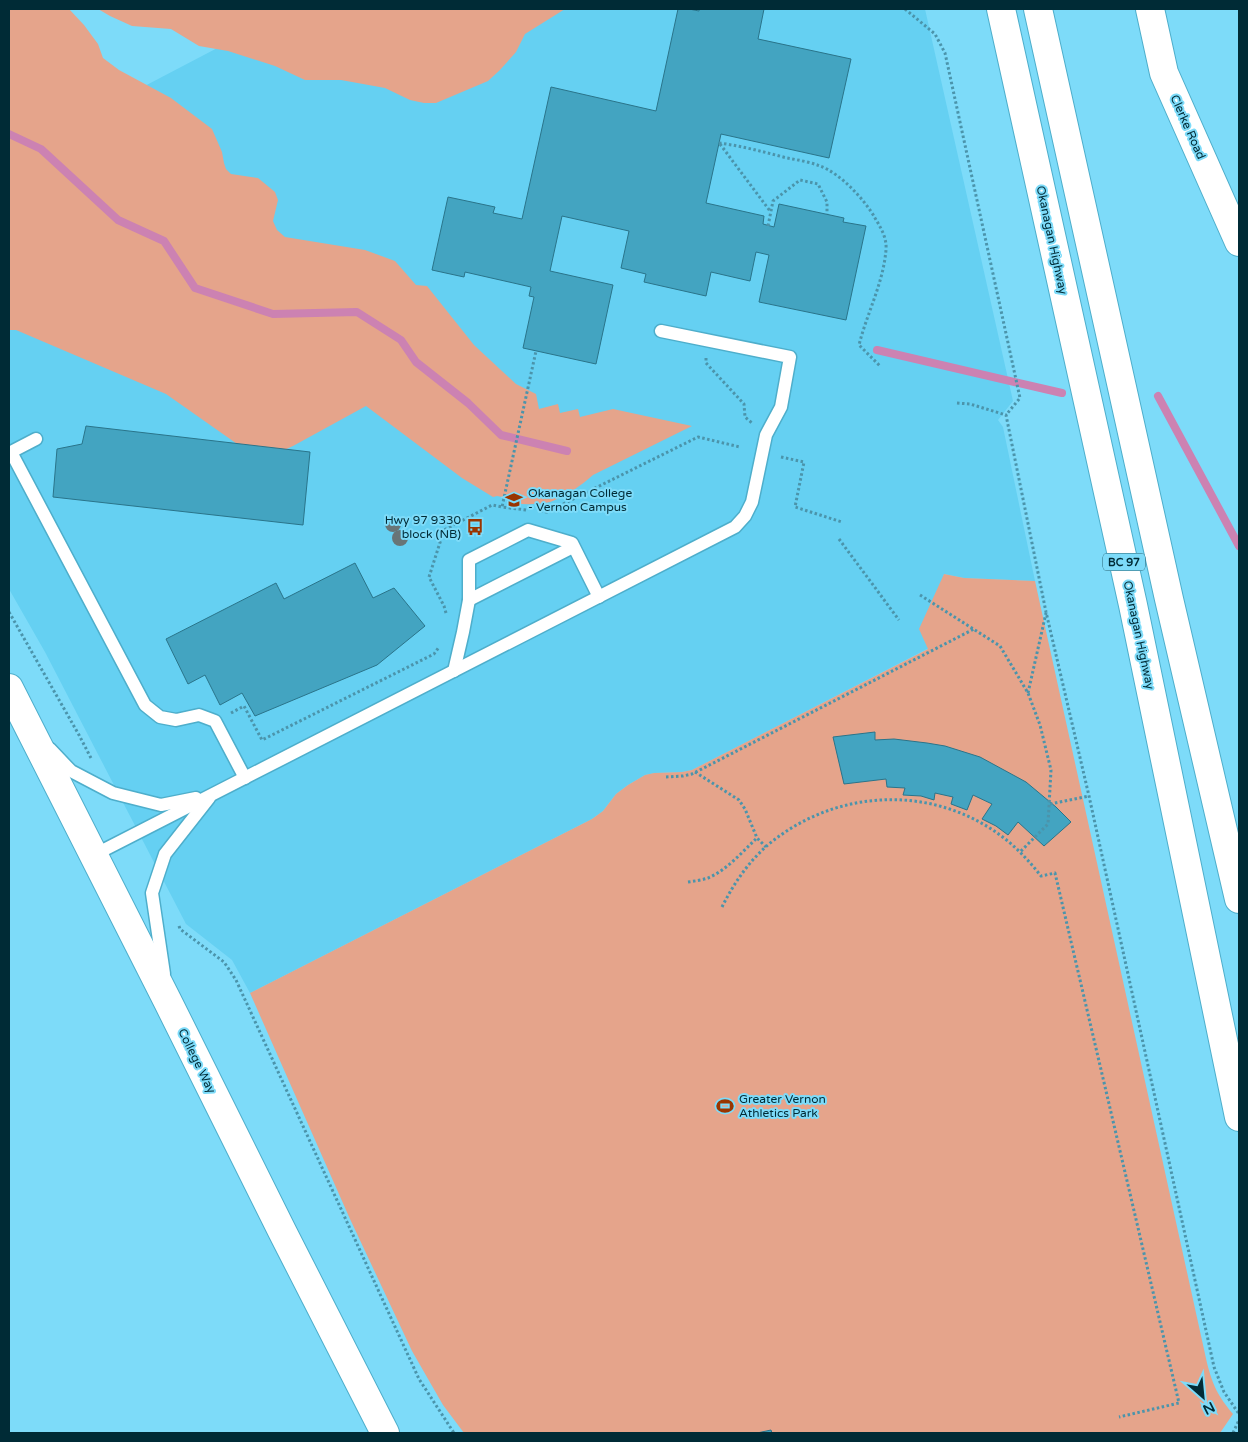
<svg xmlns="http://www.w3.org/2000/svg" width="1248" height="1442" font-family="'Varela Round',sans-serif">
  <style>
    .built { fill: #65d0f2 }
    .green { fill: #e5a48b }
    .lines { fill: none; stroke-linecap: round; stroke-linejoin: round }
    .stream { stroke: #cc82b2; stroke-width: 8 }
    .building { fill: #43a4c1; stroke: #2a748a }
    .service-casing { stroke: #4eaecb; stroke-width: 15 }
    .tertiary-casing { stroke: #4eaecb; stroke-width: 30 }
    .trunk-casing { stroke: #4eaecb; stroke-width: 30 }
    .path { stroke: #4b94ab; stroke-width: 3; stroke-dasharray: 2.5 2.5; stroke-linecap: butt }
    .service { stroke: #fff; stroke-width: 12 }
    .tertiary { stroke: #fff; stroke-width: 28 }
    .trunk { stroke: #fff; stroke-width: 28 }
    .tree { fill: #687577 }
    .labels { text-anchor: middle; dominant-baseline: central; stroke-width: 4; stroke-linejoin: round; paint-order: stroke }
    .shield { fill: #7ddbf9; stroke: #266070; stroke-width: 1 }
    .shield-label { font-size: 11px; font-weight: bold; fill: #002b36 }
    .street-label { font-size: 12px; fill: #002b36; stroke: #7ddbf9 }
    .poi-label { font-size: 12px; fill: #002b36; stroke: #7ddbf9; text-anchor: start }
  </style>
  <rect width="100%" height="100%" fill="#7ddbf9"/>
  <path class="built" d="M292,9H925L1013,401L998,420L1003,427L1035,581L964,578L944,574L929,648L692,770L682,772L655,773L645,775L628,785L616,794L603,811L592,819L250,993L232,960L186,924L45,652L9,589V157Z"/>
  <g class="green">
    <path d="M9,9H69L84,25L98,44L103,58L119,70L171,98L212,129L222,152L224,163L226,169L231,174L258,178L275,192L278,200L273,221L277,230L285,237L365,250L395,261L416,285L427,286L474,345L516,384L536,394L539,409L558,404L560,413L578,409L580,417L613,409L692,426L593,475C582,485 565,497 550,502C538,505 526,504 514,504L512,499L497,496L493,497L462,478L366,406L293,446L273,455L240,446L166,394L16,330H9Z"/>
    <path d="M98,9H565L525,34L516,52L500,70L488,81L436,103H424L410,100L385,88L341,80H305L275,66L228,51L199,46L171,29L132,26L110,16Z"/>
    <path d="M944,574L964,578L1035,581L1207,1363C1213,1386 1218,1396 1233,1414L1220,1433H464L443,1405L412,1351L350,1219L250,993L592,819L603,811L616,794L628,785L645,775L654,773L682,772L692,770L928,649L919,629Z"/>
  </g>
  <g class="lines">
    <g class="stream">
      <path d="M9,134L41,149L118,220L164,241L195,288L273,314L357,312L401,340L416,362L468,403L501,435L567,451"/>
      <path d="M877,350L1062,393"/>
      <path d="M1158,396L1239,546"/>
    </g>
  </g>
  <g class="building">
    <path d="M678,9H689L699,11V9H764L758,39L851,59L829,158L721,134L706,203L764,216L763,224L774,227L779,204L844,218L843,222L866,226L846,320L759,302L769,255L756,252L750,281L711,272L706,296L644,282L646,274L621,268L629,231L562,216L550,271L613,285L596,364L523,348L534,297L529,296L531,287L465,272L464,277L432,270L448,197L495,207L493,213L522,219L551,87L656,111Z"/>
    <path d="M86,426L310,452L303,525L53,497L57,449L82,444Z"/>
    <path d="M355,563L373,598L394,588L425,626L377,665L255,716L242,693L220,705L205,675L188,684L166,639L276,583L284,599Z"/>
    <path d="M875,732V740L894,739L927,743L945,746L980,757L1026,782L1056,807L1071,822L1044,846L1018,822L1008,835L996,826L982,819L992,804L973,795L967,810L951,804L953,797L935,793L934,800L921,796L903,795L905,788L887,787L886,779L844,784L833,737Z"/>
    <path d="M771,1430L772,1433H757Z"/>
  </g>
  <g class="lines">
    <g class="service-casing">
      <g id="service">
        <path d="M36,439L11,452L145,705L160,717L176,720L199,715L215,721L245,778"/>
        <path d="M469,600L573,547"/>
        <path d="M454,671L463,632L469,600V560L528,530L572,543L599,597"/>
        <path d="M50,749L71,771L113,793L161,805L196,798"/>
        <path d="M94,855L735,527L745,516L752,502L766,435L781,407L790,357L661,331"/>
        <path d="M164,974L152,893L165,854L209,798"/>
      </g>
    </g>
    <g class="tertiary-casing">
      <g id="tertiary">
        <path d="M1150,9L1164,73L1239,242"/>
        <path d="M9,688L168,1002L282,1231L385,1433"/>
      </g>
    </g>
    <g class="trunk-casing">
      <g id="trunk">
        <path d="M1001,9L1133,605L1239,1117"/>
        <path d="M1038,9L1169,599L1239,899"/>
      </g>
    </g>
    <g class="path">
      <path d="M905,9L935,34L945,53L1020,398L1006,415"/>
      <path d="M719,143C742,146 764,152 787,158C798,160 810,162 820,166C840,173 865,200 875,218C881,228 887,238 886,250C883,284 867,313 859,345L880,366"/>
      <path d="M720,144L770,211"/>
      <path d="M768,226L773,201L800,180L818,184L827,202V214"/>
      <path d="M706,358V363L744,404L745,417L752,423"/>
      <path d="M957,403L970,404L1006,415L1046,612L1089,796L1214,1367L1224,1392L1239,1414"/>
      <path d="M781,457L804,462L795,507L842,522"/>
      <path d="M526,510L502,507L536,351"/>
      <path d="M540,511L547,512L698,437L740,447"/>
      <path d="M839,539L899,620"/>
      <path d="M920,595L1000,646L1028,693L1040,725L1051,770L1048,824L1020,852"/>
      <path d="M9,612L79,735L92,760"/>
      <path d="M446,613L444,606L429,577L444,530L492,505L502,507"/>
      <path d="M1028,693L1046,613"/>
      <path d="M231,713L244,706L262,740L434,654L439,647"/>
      <path d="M695,772L739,800L745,809L757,838L766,847"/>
      <path d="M666,777L683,776L692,774L974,629"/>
      <path d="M1050,804L1089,796"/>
      <path d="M688,882C695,881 702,880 708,878C727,870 742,852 757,838"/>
      <path d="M722,907C734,883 749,861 769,844C837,788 934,784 1004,838C1018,849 1030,862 1041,876L1055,873L1179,1403L1119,1417"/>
      <path d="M179,926L180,929L224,962L236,980L419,1379L454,1433"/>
      <path d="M1233,1433L1239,1420"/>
    </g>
    <use href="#service" class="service"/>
    <use href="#tertiary" class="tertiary"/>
    <use href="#trunk" class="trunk"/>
  </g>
  <g class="tree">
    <circle cx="393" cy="524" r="8"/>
    <circle cx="400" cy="538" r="8"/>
  </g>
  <defs>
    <g id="university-bare" transform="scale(1.35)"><path d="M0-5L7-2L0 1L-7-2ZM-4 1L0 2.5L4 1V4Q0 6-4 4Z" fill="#993500" stroke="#7ddbf9" stroke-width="2.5" paint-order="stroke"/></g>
    <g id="bus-bare" transform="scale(1.35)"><path d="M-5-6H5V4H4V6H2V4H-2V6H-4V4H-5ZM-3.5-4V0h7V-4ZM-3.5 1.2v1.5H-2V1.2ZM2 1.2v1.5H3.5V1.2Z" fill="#993500" stroke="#7ddbf9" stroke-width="2.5" paint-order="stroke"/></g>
    <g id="stadium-bare" transform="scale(1.35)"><path d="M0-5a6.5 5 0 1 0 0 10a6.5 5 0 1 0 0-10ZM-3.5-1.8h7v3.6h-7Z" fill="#993500" stroke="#7ddbf9" stroke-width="2.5" paint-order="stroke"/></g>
  </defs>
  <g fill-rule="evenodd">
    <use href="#university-bare" x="514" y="500"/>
    <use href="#bus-bare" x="475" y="527"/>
    <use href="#stadium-bare" x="725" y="1106"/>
  </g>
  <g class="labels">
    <rect class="shield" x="1103" y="553.5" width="42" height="17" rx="4"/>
    <g class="shield-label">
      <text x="1124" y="562">BC 97</text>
    </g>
    <g class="street-label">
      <text transform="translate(1188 127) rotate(66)">Clerke Road</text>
      <text transform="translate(1052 240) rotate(78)">Okanagan Highway</text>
      <text transform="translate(1139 635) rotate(78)">Okanagan Highway</text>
      <text transform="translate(197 1061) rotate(64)">College Way</text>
    </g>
    <g class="poi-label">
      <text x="528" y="493">Okanagan College<tspan x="528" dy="14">- Vernon Campus</tspan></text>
      <text x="461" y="520" text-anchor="end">Hwy 97 9330<tspan x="461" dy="14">block (NB)</tspan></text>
      <text x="739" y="1099">Greater Vernon<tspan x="739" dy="14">Athletics Park</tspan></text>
    </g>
  </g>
  <rect width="1248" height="1442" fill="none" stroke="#002b36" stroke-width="20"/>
  <g transform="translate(1203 1397) rotate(153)" stroke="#7ddbf9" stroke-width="4" paint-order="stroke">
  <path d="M0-4L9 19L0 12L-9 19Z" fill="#002b36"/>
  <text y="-8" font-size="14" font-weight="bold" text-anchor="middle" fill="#002b36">N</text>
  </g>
</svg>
